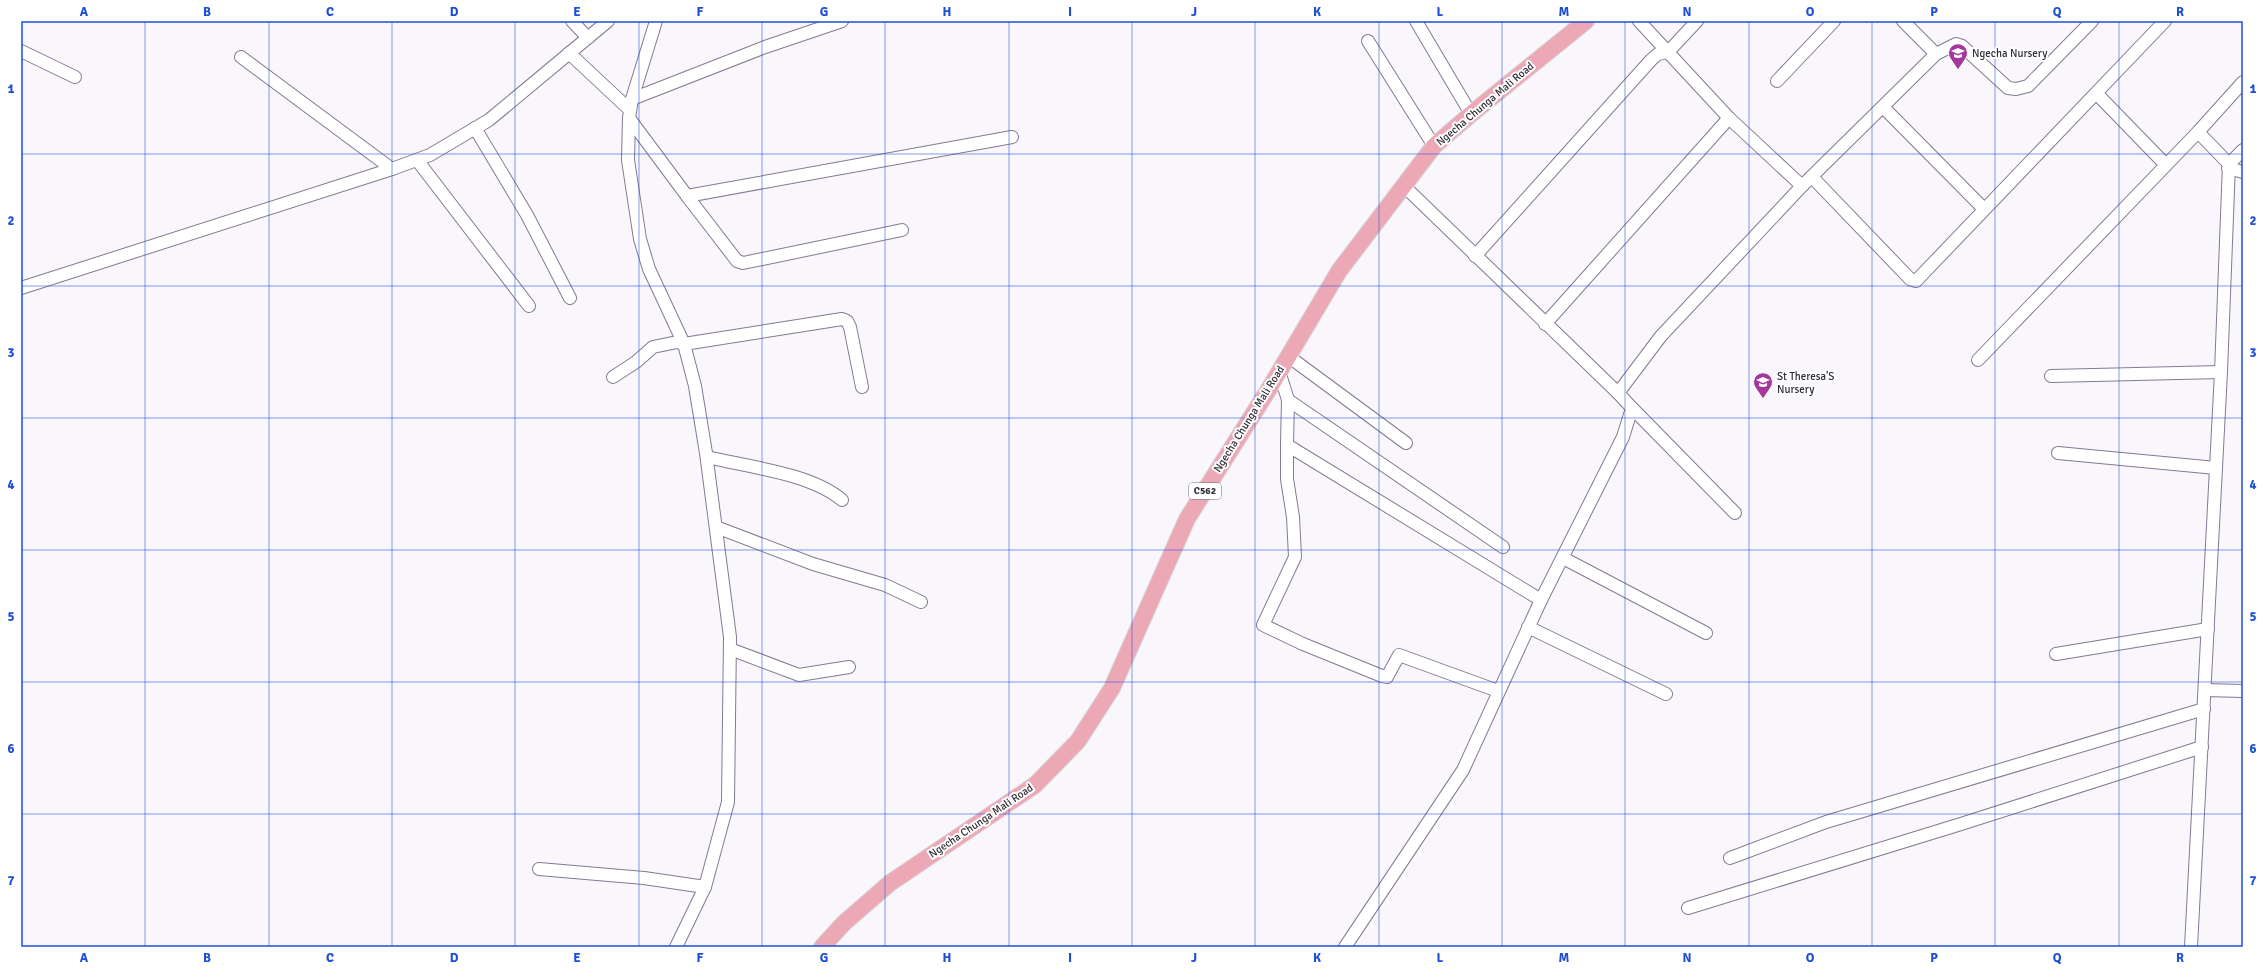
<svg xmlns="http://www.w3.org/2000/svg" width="2264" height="968" font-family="Signika,sans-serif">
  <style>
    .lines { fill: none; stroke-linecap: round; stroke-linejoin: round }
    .minor-casing { stroke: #857993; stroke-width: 14 }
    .major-casing { stroke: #d6d5d7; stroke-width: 18 }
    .minor { stroke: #fff; stroke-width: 12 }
    .major { stroke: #eda8b6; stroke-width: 16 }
    .grid { fill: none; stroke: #1d4ed8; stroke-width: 1; stroke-opacity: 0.55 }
    .labels { text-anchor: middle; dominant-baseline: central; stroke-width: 4; stroke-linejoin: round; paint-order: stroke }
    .shield { fill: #fff; stroke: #706c74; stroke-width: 1 }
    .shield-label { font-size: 10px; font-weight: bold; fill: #322d38 }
    .poi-label { font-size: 11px; fill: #322d38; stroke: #fff; text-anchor: start }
    .street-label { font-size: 11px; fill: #322d38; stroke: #fff }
    .neatline { fill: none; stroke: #1d4ed8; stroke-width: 1.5 }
    .grid-label { font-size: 13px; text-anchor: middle; font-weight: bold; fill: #1d4ed8 }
  </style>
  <rect width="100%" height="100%" fill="#f9f6fc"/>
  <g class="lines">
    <g class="minor-casing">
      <g id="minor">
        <path d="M572,21L588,38"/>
        <path d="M656,21L632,99L629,118L628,160L640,239L649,269L684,344L695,386L706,453L730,637L728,802L705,887L676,947"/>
        <path d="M1416,21L1471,114"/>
        <path d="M1639,21L1729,118L1802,186"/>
        <path d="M1903,21L1936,54"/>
        <path d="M1368,41L1434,146"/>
        <path d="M21,51L75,77"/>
        <path d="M569,53L630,110"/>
        <path d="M241,57L392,169"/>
        <path d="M1777,81L1834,21"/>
        <path d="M2097,94L2165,164"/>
        <path d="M632,99L765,47L842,21"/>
        <path d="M1883,107L1984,209"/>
        <path d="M629,118L687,196L1012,137"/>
        <path d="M475,128L527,215L570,298"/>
        <path d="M417,160L529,306"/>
        <path d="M2229,164L2243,150"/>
        <path d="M2228,168L2243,172"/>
        <path d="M1813,178L1910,279L1916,281L2165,21"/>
        <path d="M1403,185L1618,393L1661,336L1802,186L1936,54L1956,44L1962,46L2008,88L2016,89L2028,86L2092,21"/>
        <path d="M687,196L737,261L743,263L902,230"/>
        <path d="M1475,256L1651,60L1658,54L1668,52L1697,21"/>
        <path d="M21,288L392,169L430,155L489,120L608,21"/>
        <path d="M1545,324L1729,118"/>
        <path d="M1288,356L1406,443"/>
        <path d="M1978,360L2198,132L2243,82"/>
        <path d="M1279,371L1288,400L1287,445L1541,600"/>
        <path d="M2051,376L2221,372"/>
        <path d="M613,377L636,362L653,347L677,342L684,344L842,319L847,321L850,327L862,387"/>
        <path d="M1288,400L1503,547"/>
        <path d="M1632,408L1735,513"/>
        <path d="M1287,445V479L1293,517L1295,557L1263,625L1303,644L1382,676L1387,677L1399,655L1498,691"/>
        <path d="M2058,453L2216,468"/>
        <path d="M707,457C748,467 810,473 842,500"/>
        <path d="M716,527L813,564L885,585L921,602"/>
        <path d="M1563,558L1706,633"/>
        <path d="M1528,627L1666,694"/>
        <path d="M730,649L799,675L849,667"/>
        <path d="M2056,654L2208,629"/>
        <path d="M2205,690L2243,691"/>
        <path d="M1730,858L1826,822L2204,709"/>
        <path d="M539,869L644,878L705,887"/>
        <path d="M1688,908L1961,824L2202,747"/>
        <path d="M1345,947L1463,770L1541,600L1623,437L1632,408L1618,393"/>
        <path d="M2191,947L2221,372L2229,164L2198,132"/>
      </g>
    </g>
    <g class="major-casing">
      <path id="major" d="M822,947L844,923L890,883L1035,785L1078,741L1112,688L1187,519L1269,389L1339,271L1434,146L1471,114L1586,21"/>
    </g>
    <use href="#minor" class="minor"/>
    <use href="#major" class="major"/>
  </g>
  <path class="grid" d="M145,21V947M269,21V947M392,21V947M515,21V947M639,21V947M762,21V947M885,21V947M1009,21V947M1132,21V947M1255,21V947M1379,21V947M1502,21V947M1625,21V947M1749,21V947M1872,21V947M1995,21V947M2119,21V947M21,154H2243M21,286H2243M21,418H2243M21,550H2243M21,682H2243M21,814H2243"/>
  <defs>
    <g id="school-pin" transform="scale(1)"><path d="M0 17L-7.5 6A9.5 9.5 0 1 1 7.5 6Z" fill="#a2399b" stroke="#fff"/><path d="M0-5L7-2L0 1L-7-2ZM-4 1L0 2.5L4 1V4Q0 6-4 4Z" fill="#fff"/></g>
  </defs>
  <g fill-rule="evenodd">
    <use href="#school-pin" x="1958" y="53"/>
    <use href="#school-pin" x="1763" y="382"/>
  </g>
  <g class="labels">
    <rect class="shield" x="1189" y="483" width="32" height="16" rx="3"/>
    <g class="shield-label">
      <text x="1205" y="491">C562</text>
    </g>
    <g class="poi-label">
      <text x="1972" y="53">Ngecha Nursery</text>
      <text x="1777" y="376">St Theresa'S<tspan x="1777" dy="13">Nursery</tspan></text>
    </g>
    <g class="street-label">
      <text transform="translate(1485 104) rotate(-40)">Ngecha Chunga Mali Road</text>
      <text transform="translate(1249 419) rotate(-58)">Ngecha Chunga Mali Road</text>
      <text transform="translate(981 821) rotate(-34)">Ngecha Chunga Mali Road</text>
    </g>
  </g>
  <rect width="2264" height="968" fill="none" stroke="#ffffff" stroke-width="44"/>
  <rect x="22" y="22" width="2220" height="924" class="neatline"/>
  <g class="grid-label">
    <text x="84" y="16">A</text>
    <text x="207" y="16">B</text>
    <text x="330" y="16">C</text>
    <text x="454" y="16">D</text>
    <text x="577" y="16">E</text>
    <text x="700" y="16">F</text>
    <text x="824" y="16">G</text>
    <text x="947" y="16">H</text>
    <text x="1070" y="16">I</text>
    <text x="1194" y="16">J</text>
    <text x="1317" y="16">K</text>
    <text x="1440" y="16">L</text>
    <text x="1564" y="16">M</text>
    <text x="1687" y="16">N</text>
    <text x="1810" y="16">O</text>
    <text x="1934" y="16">P</text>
    <text x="2057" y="16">Q</text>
    <text x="2180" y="16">R</text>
    <text x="11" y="93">1</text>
    <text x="2253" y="93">1</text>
    <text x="11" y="225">2</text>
    <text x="2253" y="225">2</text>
    <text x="11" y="357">3</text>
    <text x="2253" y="357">3</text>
    <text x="11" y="489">4</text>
    <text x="2253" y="489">4</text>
    <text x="11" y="621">5</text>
    <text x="2253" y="621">5</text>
    <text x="11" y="753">6</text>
    <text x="2253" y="753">6</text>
    <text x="11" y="885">7</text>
    <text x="2253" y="885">7</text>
    <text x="84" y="962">A</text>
    <text x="207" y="962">B</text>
    <text x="330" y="962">C</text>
    <text x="454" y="962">D</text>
    <text x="577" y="962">E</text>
    <text x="700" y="962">F</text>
    <text x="824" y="962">G</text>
    <text x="947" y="962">H</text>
    <text x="1070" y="962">I</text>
    <text x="1194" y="962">J</text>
    <text x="1317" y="962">K</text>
    <text x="1440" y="962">L</text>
    <text x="1564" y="962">M</text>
    <text x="1687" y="962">N</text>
    <text x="1810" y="962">O</text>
    <text x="1934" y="962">P</text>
    <text x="2057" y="962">Q</text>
    <text x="2180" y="962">R</text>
  </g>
</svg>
